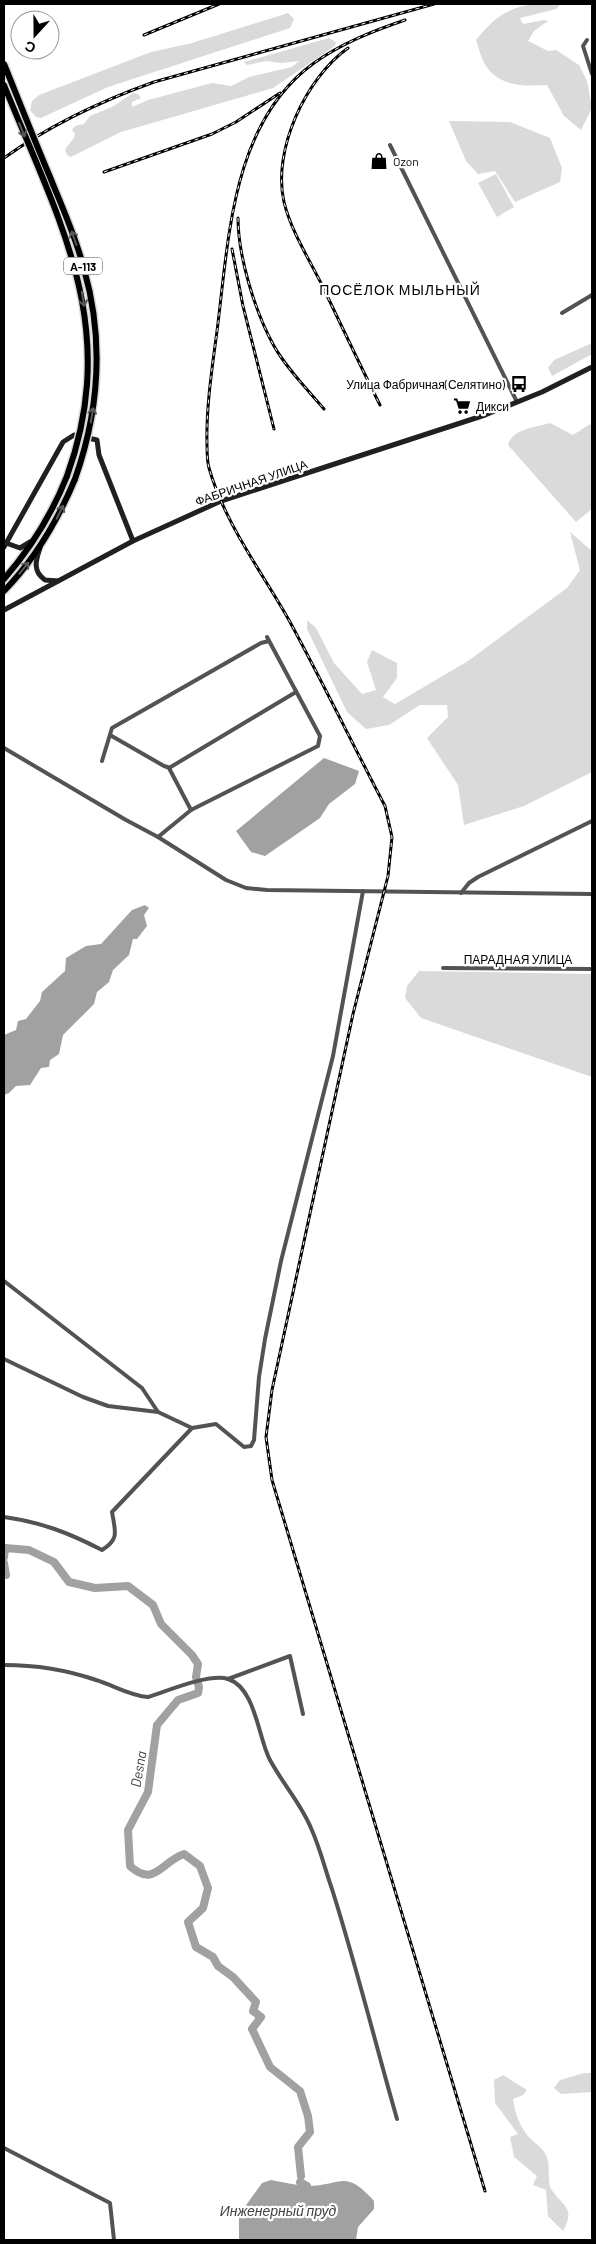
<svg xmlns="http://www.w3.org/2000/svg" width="596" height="2244" font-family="Barlow,sans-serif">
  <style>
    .green { fill: #dadada }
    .water { fill: #a1a1a1 }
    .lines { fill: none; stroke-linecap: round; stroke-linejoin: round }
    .river { stroke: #a1a1a1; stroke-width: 8 }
    .highway-casing { stroke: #dbdbdb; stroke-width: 9 }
    .street { stroke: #535353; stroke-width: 4 }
    .secondary { stroke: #202020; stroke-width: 5 }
    .highway { stroke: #000; stroke-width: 6 }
    .rail-casing { stroke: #000; stroke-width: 3 }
    .rail { stroke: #fff; stroke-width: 1; stroke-dasharray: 4; stroke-linecap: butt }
    .highway-bridge-casing { stroke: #dbdbdb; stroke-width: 9; stroke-linecap: butt }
    .highway-bridge { stroke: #000; stroke-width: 6 }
    .oneway { stroke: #595959 }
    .labels { text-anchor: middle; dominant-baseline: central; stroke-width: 4.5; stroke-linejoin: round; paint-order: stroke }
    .shield { fill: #fff; stroke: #4c4c4c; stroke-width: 1 }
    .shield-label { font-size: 11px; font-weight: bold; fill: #000 }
    .poi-label { font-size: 12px; fill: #000; stroke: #fff; text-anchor: start }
    .street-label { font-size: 12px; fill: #000; stroke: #fff }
    .neighbourhood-label { font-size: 14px; letter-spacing: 1px; fill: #000; stroke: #fff }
    .water-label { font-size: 14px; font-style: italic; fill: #424242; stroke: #fff }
  </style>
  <rect width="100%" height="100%" fill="#fff"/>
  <g class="green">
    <path d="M533,4H561L556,9L520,18L523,24L544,20L548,21L534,31L528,41L548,51L556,50L579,65L587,81L592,108L581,130L564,116L547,85C524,86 500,87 486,66C481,59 479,48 476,40C493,19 506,8 533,4Z"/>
    <path d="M288,13L294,19L290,28L108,87L41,118L36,117L30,110L32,101L39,95L151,52L192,43Z"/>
    <path d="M329,38L336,42L335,46L273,88L121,132L71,157L67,155L65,150C68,143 74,141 75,134L72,130L75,126L84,124L90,116L112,107L133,93L138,94L141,98L132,102V107L148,100L212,83L231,86L249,77L292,67L299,61L281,63L267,61L247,65L244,62Z"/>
    <path d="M449,121L510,122L550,138L562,168L560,182L515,202L495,171L478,174L466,161Z"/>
    <path d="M496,174L514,207L497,217L478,183Z"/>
    <path d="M592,343V354L552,376L548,368L554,360Z"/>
    <path d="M550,423L573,435L590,424L592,427V509L576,522L508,445C512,429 536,427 550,423Z"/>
    <path d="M570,532L592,551V772L524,806L464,825L458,785L427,738L448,717L447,705H420L389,725L366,729L347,712L307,629V620L316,628L334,663L362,694L376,690L367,662L372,650L397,663V678L383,697L395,704L468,661L567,588L580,570Z"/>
    <path d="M419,971L592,974V1077L421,1018L405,998L407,986Z"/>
    <path d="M584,2073H592V2092L561,2094L554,2088L560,2080Z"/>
    <path d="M503,2075L527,2090L523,2095L513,2099C515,2113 519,2124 527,2135C533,2142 542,2147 546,2155C551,2165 547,2181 551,2189C563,2207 576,2207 563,2231L548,2216L546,2190L533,2185L537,2176L514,2157L510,2137L518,2134L495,2103L494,2080Z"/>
  </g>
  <g class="water">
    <path d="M324,758L359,771L355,784L329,804L320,818L265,856L251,852L236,831Z"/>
    <path d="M145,905L149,908L144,915L147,926L137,939H133L129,955L113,970L109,982L97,992L94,1004L63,1035L59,1054L50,1060L49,1067L41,1068L30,1085L16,1086L9,1093L4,1095V1035L16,1030L18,1021L26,1019L40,1001L42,992L65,971L66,958L86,946L101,944L132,910Z"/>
    <path d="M271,2180C283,2182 295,2185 307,2186C343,2186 344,2168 374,2201V2209L358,2227L356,2240H239V2215L262,2183Z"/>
  </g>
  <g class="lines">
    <g class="river">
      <path d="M4,1557L5,1548L29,1550L54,1562L69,1582L95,1588L128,1586L153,1605L161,1624L192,1655L198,1664L196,1677L199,1687L198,1693L178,1700L157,1725L148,1792L128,1830L130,1866C154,1888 161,1862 184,1854L200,1866L208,1888L203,1908L188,1922L196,1947L213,1957L218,1966L233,1977L256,2002L253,2011L261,2017L252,2029L270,2067L300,2091L308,2116L310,2132L298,2147L301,2176"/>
      <path d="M4,1563L6,1575L4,1574"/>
      <path d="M300,2182L307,2186L308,2194"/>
    </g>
    <g class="highway-casing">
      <g id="highway">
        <path d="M4,579C31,548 52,514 67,476"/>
        <path d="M4,591C35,559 58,520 75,479"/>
      </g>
    </g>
    <g class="street">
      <path d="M587,40L583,46L592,74"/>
      <path d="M390,145L517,402"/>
      <path d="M562,313L592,295"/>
      <path d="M110,735L164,766L170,768"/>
      <path d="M4,748L126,820L158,837L226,880L246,888L267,890L592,894"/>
      <path d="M102,761L112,728L261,643L269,641"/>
      <path d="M191,810L169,768L296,692"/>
      <path d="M158,837L191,810L318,746L320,736L267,637"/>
      <path d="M461,893L469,883L478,877L592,821"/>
      <path d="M443,968L592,969"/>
      <path d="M4,1281L142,1388L158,1412L192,1428L216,1424L244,1447L251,1446L254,1440L259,1377L265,1339L281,1261L333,1056L363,891"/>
      <path d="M4,1359L83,1397L108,1406L158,1412"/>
      <path d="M4,1517C41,1522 69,1533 102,1550C120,1539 115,1531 112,1512L192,1428"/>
      <path d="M4,1665C35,1665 67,1670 96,1680C113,1685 130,1696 148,1697C167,1691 210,1673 228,1679C256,1688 258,1738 270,1760C283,1784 301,1804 311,1828C320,1848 325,1869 332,1889C356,1965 375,2042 397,2119"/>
      <path d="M228,1679L290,1656L303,1714"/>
      <path d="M4,2148L110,2203L114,2240"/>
    </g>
    <g class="secondary">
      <path d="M6,543L20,548L30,542"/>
      <path d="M4,547L63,442L74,435L97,440L99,455L133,541"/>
      <path d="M40,548C36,560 32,571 45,580L58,581"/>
      <path d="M4,610L133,541L221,501L485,415L542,392L592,367"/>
    </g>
    <use href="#highway" class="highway"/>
    <g class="rail-casing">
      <g id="rail">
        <path d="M405,20C373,31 342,43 314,63C231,123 229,239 217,331C212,369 206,407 207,445C207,453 207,461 209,468C225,524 262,572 290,622C323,683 353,745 385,806L392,837L388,876L353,1014L272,1390L266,1437L272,1480L485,2191"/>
        <path d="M144,35L219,4"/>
        <path d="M348,48C306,78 272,150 284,202C291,231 309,259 322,285C341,325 360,365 380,405"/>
        <path d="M4,158C50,125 101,101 154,82L434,4"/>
        <path d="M104,172L212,134L236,122L280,93"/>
        <path d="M238,218C238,256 255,312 274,346C287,369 307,389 324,409"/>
        <path d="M232,249L243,306L274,429"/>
      </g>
    </g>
    <use href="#rail" class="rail"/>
    <g class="highway-bridge-casing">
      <g id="highway-bridge">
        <path d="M4,64C19,101 34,139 50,177C62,207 76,237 84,269C104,339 99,411 75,479"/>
        <path d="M4,85C59,221 121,326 67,476"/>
      </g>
    </g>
    <use href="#highway-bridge" class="highway-bridge"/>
  </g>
  <defs><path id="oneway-shaft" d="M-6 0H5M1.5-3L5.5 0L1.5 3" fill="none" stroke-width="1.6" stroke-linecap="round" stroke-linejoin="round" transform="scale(1.25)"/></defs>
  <g class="oneway">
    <use href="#oneway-shaft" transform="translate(22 130) rotate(68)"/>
    <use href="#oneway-shaft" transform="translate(74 238) rotate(-110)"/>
    <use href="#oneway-shaft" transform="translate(83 299) rotate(80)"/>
    <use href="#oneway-shaft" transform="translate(92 415) rotate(-81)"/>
    <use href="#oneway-shaft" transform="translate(60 512) rotate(-63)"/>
    <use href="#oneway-shaft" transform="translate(24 568) rotate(-51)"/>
  </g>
  <defs>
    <g id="shop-bare" transform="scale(1.35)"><path d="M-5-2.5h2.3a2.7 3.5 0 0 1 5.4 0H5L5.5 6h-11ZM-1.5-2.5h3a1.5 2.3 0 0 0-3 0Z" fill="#000" stroke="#fff" stroke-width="2.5" paint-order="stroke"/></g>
    <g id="bus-bare" transform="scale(1.35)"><path d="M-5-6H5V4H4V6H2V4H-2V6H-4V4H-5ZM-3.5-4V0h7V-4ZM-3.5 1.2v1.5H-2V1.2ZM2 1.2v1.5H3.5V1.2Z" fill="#000" stroke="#fff" stroke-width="2.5" paint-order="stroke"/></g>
    <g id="supermarket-bare" transform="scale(1.35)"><path d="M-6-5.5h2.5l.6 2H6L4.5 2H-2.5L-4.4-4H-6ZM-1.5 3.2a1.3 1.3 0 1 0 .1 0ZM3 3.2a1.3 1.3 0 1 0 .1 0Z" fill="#000" stroke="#fff" stroke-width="2.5" paint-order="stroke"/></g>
  </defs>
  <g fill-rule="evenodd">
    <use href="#shop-bare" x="379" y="161"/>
    <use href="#bus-bare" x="519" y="384"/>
    <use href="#supermarket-bare" x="462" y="406"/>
  </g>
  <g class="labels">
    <rect class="shield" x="64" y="257.5" width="38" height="17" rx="4"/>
    <g class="shield-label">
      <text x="83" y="266">А-113</text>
    </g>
    <g class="poi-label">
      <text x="393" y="161">Ozon</text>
      <text x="505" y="384" text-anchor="end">Улица Фабричная(Селятино)</text>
      <text x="476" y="406">Дикси</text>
    </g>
    <g class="street-label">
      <text transform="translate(251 482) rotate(-19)">ФАБРИЧНАЯ УЛИЦА</text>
      <text x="518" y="959">ПАРАДНАЯ УЛИЦА</text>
    </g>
    <g class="neighbourhood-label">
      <text x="400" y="289">ПОСЁЛОК МЫЛЬНЫЙ</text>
    </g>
    <g class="water-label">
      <text transform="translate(138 1769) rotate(-80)">Desna</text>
      <text x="278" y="2210">Инженерный пруд</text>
    </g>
  </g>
  <rect width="596" height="2244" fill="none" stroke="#000000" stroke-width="10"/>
  <g transform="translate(35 35) rotate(201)"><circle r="24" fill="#ffffff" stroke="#999999"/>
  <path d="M0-4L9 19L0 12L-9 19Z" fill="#000000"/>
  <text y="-8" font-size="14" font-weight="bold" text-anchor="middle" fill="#000000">С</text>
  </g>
</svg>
